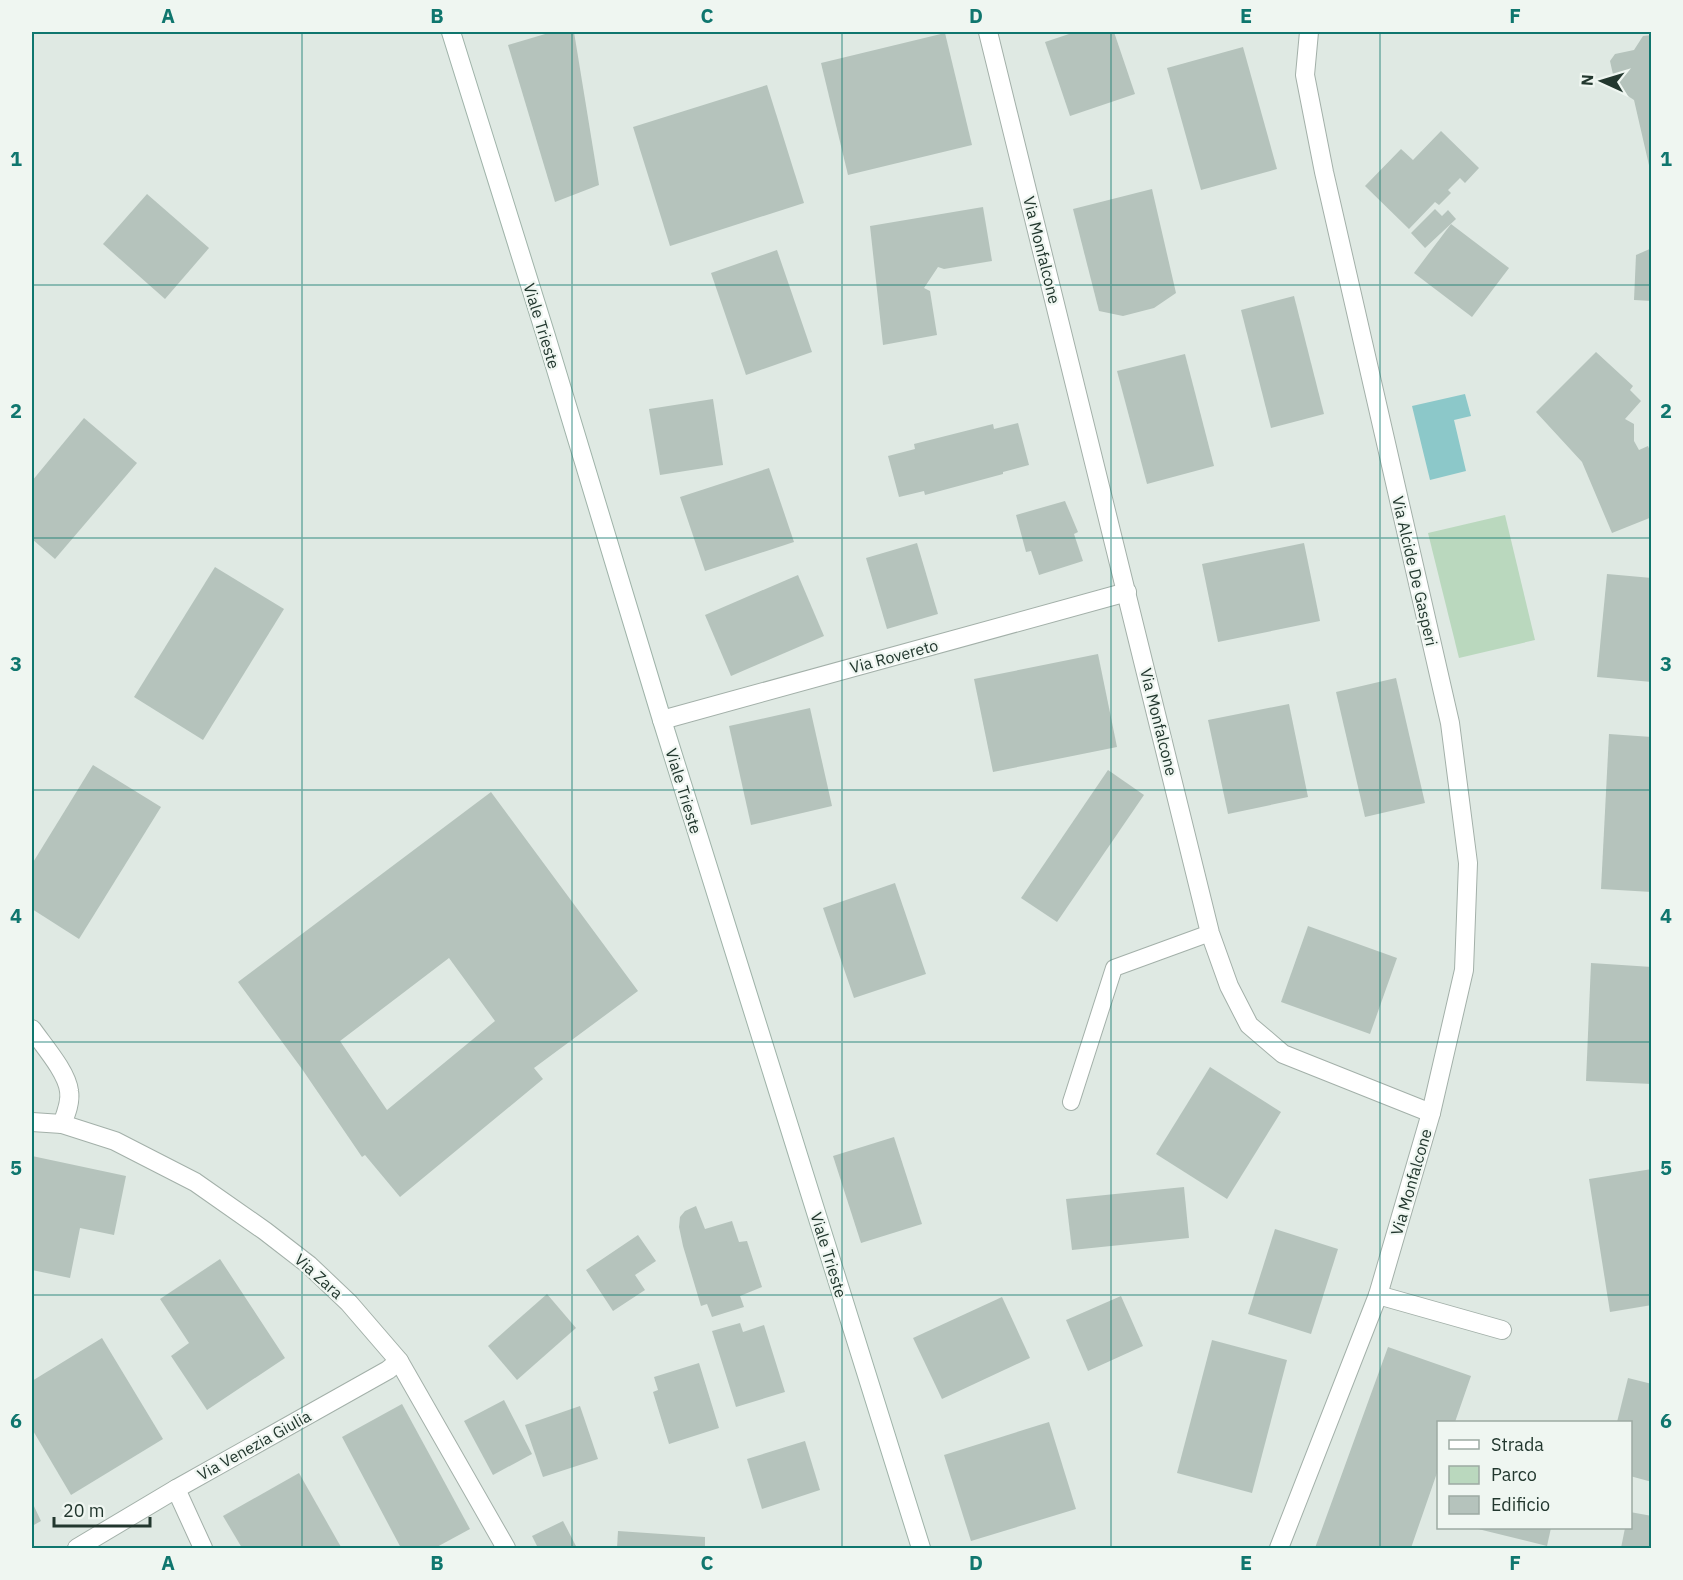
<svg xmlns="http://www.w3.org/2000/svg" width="1683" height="1580" font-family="'IBM Plex Sans',sans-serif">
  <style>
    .green { fill: #bad8be }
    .water { fill: #8cc8c9 }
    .building { fill: #b5c3bc; fill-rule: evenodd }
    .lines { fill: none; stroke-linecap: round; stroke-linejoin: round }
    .lane-casing { stroke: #a3b0a9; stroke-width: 18 }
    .street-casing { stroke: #a3b0a9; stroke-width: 20 }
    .secondary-casing { stroke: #9fb3a9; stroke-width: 20 }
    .lane { stroke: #fff; stroke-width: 16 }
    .street { stroke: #fff; stroke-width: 18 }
    .secondary { stroke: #fff; stroke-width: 18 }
    .grid { fill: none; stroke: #0f766e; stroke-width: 1.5; stroke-opacity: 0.55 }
    .labels { text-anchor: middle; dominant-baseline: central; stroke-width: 4.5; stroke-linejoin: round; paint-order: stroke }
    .street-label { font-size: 16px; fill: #22372e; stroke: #eff6f1 }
    .neatline { fill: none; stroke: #0f766e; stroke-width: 2 }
    .grid-label { font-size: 20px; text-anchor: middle; font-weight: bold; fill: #0f766e }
  </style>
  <rect width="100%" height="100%" fill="#dfe9e3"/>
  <path class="green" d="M1505,515L1535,640L1459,658L1428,533Z"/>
  <path class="water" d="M1465,394L1471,416L1454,420L1466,471L1430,480L1412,406Z"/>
  <g class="building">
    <path d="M552,32H574L599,185L555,202L508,45Z"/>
    <path d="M1075,32H1114L1135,94L1070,116L1045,42Z"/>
    <path d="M945,33L972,145L848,175L821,63Z"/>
    <path d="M1652,35V173L1651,174L1634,100L1616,88L1610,61L1615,54L1634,50L1643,36Z"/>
    <path d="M1243,47L1277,169L1201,190L1167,68Z"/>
    <path d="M767,85L804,203L670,246L633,127Z"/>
    <path d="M1441,131L1479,168L1465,183L1460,178L1448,190L1451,193L1439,205L1435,202L1409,229L1365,186L1401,149L1413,160Z"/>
    <path d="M1152,189L1176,293L1154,308L1123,316L1099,311L1073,209Z"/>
    <path d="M147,194L209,248L165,299L103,244Z"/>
    <path d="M983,207L992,261L944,269L938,267L924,288L930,291L937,335L883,345L870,226Z"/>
    <path d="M1435,209L1442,216L1448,210L1456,219L1425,248L1411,233Z"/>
    <path d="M1451,224L1509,268L1472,317L1414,273Z"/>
    <path d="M1652,248V301L1634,300L1636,255Z"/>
    <path d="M777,250L812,352L746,375L711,273Z"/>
    <path d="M1294,296L1324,414L1271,428L1241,310Z"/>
    <path d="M1596,352L1633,386L1630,390L1641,401L1625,419L1634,424V441L1639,450L1648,446L1652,456V517L1612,533L1582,462L1536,412Z"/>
    <path d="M1185,354L1214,466L1147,484L1117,371Z"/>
    <path d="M713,399L723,465L660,475L649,409Z"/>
    <path d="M84,418L137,463L55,559L32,539V481Z"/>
    <path d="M1018,423L1029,465L1003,472V474L925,495L924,491L899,497L888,456L915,449L914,444L993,424L994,429Z"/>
    <path d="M769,468L794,542L705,571L680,497Z"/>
    <path d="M1065,501L1078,532L1074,534L1083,561L1039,575L1031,551L1026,552L1016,515Z"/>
    <path d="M917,543L938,614L887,629L866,558Z"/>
    <path d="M1304,543L1320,621L1218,642L1202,564Z"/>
    <path d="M215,567L284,609L203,740L134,697Z"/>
    <path d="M1607,574L1652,578V682L1597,677Z"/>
    <path d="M798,575L824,636L731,676L705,615Z"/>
    <path d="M1098,654L1117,747L993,772L974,679Z"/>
    <path d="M1396,678L1425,803L1365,817L1336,692Z"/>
    <path d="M1289,704L1308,797L1228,814L1208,720Z"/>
    <path d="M810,708L832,806L751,825L729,726Z"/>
    <path d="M1609,734L1652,737V892L1601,889Z"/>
    <path d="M93,765L161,807L79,939L32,909V864Z"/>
    <path d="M1108,770L1144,795L1057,922L1021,898Z"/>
    <path d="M491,792L638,991L534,1068L543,1079L400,1197L365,1155L362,1157L302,1069L238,982ZM449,958L495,1021L387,1110L340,1041Z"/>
    <path d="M895,883L926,974L854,998L823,908Z"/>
    <path d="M1308,926L1397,958L1370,1034L1281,1002Z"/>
    <path d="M1591,963L1652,967V1084L1586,1081Z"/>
    <path d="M1210,1067L1281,1112L1227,1199L1156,1154Z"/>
    <path d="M894,1137L922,1224L861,1243L833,1156Z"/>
    <path d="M32,1156L126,1176L114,1235L80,1228L70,1278L32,1270Z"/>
    <path d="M1652,1169V1305L1610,1312L1589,1179Z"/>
    <path d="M1184,1187L1189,1238L1072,1250L1066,1199Z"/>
    <path d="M696,1206L705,1229L732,1221L739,1242L747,1241L762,1287L740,1296L744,1307L712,1317L707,1304L701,1306L683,1246L679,1227L680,1217L685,1211Z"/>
    <path d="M1275,1229L1338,1249L1311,1334L1248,1314Z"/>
    <path d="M638,1235L656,1261L635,1275L645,1290L613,1311L586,1270Z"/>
    <path d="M220,1259L285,1358L207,1410L171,1356L189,1343L160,1299Z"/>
    <path d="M547,1294L576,1328L517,1380L488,1346Z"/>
    <path d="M1121,1296L1143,1346L1088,1371L1066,1320Z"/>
    <path d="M1002,1297L1030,1358L942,1399L913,1338Z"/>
    <path d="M740,1323L743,1332L764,1325L785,1392L736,1407L712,1331Z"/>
    <path d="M102,1338L163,1439L71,1495L32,1429V1381Z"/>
    <path d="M1212,1340L1287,1360L1252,1493L1177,1473Z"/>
    <path d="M1388,1347L1471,1376L1455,1422H1438V1470L1411,1548H1315Z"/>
    <path d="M699,1363L719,1428L669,1444L653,1392L658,1390L654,1377Z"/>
    <path d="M1628,1378L1652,1384V1482L1630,1476V1422H1617Z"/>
    <path d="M504,1400L532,1454L493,1475L464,1421Z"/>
    <path d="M402,1404L470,1529L435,1548H401L342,1437Z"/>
    <path d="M580,1406L598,1459L543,1477L525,1425Z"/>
    <path d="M1049,1422L1076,1509L971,1541L944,1455Z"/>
    <path d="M805,1441L820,1490L762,1509L747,1459Z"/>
    <path d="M299,1473L341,1547L242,1548L223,1516Z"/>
    <path d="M32,1502L41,1521L32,1526Z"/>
    <path d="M1630,1512L1652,1516V1548H1621L1625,1528H1630Z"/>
    <path d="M563,1521L577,1548H538L532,1536Z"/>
    <path d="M1474,1528H1551L1547,1546Z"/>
    <path d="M618,1531L705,1537V1548H617Z"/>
  </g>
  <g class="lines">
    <g class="lane-casing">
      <path id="lane" d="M1071,1102L1114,968L1210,933"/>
    </g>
    <g class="street-casing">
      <g id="street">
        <path d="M988,32L1210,933L1229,986L1249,1025L1283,1054L1431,1113L1378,1295L1279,1548"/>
        <path d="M1309,32L1305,75L1324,172L1450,723L1468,863L1464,970L1431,1113"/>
        <path d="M662,720L1127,592"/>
        <path d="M32,1029C43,1045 67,1072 69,1091C71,1102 66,1114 62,1124"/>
        <path d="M32,1122L62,1124L115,1141L195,1182L265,1231L309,1265L349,1303L399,1361L506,1548"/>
        <path d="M1378,1295L1502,1330"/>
        <path d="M176,1489L203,1548"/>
        <path d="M77,1548L176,1489L388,1370L399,1361"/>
      </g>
    </g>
    <g class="secondary-casing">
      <path id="secondary" d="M451,32L545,333L662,720L921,1548"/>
    </g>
    <use href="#lane" class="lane"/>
    <use href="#street" class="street"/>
    <use href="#secondary" class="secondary"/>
  </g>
  <path class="grid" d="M302,32V1548M572,32V1548M842,32V1548M1111,32V1548M1380,32V1548M32,285H1652M32,538H1652M32,790H1652M32,1042H1652M32,1295H1652"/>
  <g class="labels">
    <g class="street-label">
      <text transform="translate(1042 250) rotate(76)">Via Monfalcone</text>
      <text transform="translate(542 326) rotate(73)">Viale Trieste</text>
      <text transform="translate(1415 571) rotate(77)">Via Alcide De Gasperi</text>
      <text transform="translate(894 656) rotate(-15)">Via Rovereto</text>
      <text transform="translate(1159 722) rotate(76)">Via Monfalcone</text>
      <text transform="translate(684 791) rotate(73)">Viale Trieste</text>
      <text transform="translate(1411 1182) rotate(-74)">Via Monfalcone</text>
      <text transform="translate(829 1255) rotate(73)">Viale Trieste</text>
      <text transform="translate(319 1276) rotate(42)">Via Zara</text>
      <text transform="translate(254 1445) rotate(-29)">Via Venezia Giulia</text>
    </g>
  </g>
  <rect width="1683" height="1580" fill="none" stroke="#eff6f1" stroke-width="66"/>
  <rect x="1437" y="1421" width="195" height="108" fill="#eff6f1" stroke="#9daaa3" stroke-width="1.5"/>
  <rect x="1449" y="1440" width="30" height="9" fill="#ffffff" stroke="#9daaa3" stroke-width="1.5"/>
  <text x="1491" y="1451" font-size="18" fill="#22372e">Strada</text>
  <rect x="1449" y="1466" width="30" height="18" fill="#bad8be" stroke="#9daaa3" stroke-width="1.5"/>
  <text x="1491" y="1481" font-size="18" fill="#22372e">Parco</text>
  <rect x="1449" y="1496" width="30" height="18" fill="#b5c3bc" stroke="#9daaa3" stroke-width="1.5"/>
  <text x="1491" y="1511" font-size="18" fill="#22372e">Edificio</text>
  <g transform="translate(1602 81) rotate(274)" stroke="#eff6f1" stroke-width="4.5" paint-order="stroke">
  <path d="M0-4.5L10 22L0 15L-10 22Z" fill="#22372e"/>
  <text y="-9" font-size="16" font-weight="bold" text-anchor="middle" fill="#22372e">N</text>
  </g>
  <path d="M54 1517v9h96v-9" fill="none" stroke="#22372e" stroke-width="3"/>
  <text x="63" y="1517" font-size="18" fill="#22372e" stroke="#eff6f1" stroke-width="4.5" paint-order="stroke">20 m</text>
  <rect x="33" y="33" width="1617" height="1514" class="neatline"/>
  <g class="grid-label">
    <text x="168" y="23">A</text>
    <text x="437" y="23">B</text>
    <text x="707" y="23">C</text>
    <text x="976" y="23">D</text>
    <text x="1246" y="23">E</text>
    <text x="1515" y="23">F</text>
    <text x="16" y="166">1</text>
    <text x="1666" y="166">1</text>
    <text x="16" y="418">2</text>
    <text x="1666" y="418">2</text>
    <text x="16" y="671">3</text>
    <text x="1666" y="671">3</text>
    <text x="16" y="923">4</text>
    <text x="1666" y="923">4</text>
    <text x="16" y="1175">5</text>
    <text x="1666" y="1175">5</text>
    <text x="16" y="1428">6</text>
    <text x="1666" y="1428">6</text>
    <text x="168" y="1570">A</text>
    <text x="437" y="1570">B</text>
    <text x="707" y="1570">C</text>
    <text x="976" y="1570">D</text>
    <text x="1246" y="1570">E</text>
    <text x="1515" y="1570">F</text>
  </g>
</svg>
